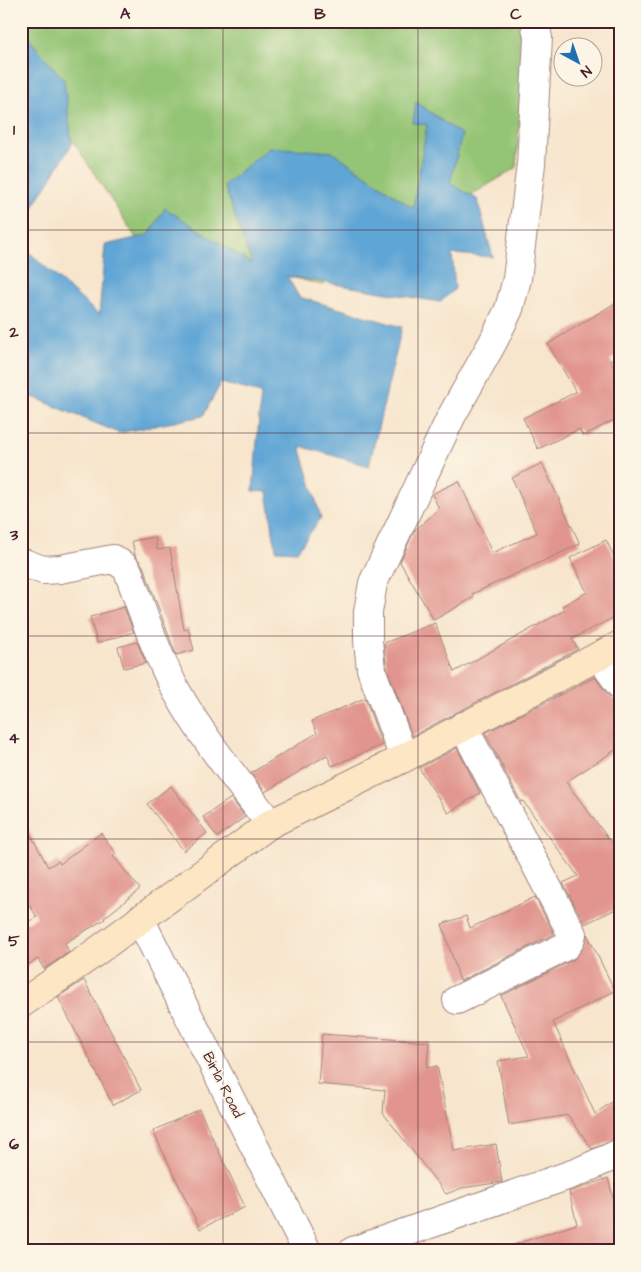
<svg xmlns="http://www.w3.org/2000/svg" width="641" height="1272" font-family="'Architects Daughter',sans-serif">
  <style>
    .green { fill: #94c474; stroke: #6f7250 }
    .water { fill: #5fa5d5; stroke: #546280 }
    .building { fill: #e1958e }
    .lines { fill: none; stroke-linecap: round; stroke-linejoin: round }
    .minor-casing { stroke: #a0827c; stroke-width: 30 }
    .tertiary-casing { stroke: #a0827c; stroke-width: 30 }
    .secondary-casing { stroke: #a0827c; stroke-width: 30 }
    .minor { stroke: #fff; stroke-width: 28 }
    .tertiary { stroke: #fff; stroke-width: 28 }
    .secondary { stroke: #fce6c4; stroke-width: 28 }
    .grid { fill: none; stroke: #4a1f2b; stroke-width: 1; stroke-opacity: 0.55 }
    .labels { text-anchor: middle; dominant-baseline: central; stroke-width: 4; stroke-linejoin: round; paint-order: stroke }
    .street-label { font-size: 15px; fill: #4a1f2b; stroke: #fcf5e5 }
    .neatline { fill: none; stroke: #4a1f2b; stroke-width: 2 }
    .grid-label { font-size: 16px; text-anchor: middle; font-weight: bold; fill: #4a1f2b }
  </style>
  <rect width="100%" height="100%" fill="#fcf5e5"/>
  <filter id="ink" filterUnits="userSpaceOnUse"><feTurbulence type="fractalNoise" baseFrequency=".02" numOctaves="2"/><feDisplacementMap in="SourceGraphic" scale="10" xChannelSelector="R" yChannelSelector="G"/><feConvolveMatrix kernelMatrix="1 2 1 2 8 2 1 2 1" color-interpolation-filters="sRGB"/></filter>
  <filter id="wash" filterUnits="userSpaceOnUse"><feTurbulence type="fractalNoise" baseFrequency=".0096" numOctaves="4" result="noise"/><feDisplacementMap in="SourceGraphic" scale="20" xChannelSelector="R" yChannelSelector="G"/><feGaussianBlur stdDeviation="1.12" result="paint"/><feColorMatrix in="noise" values="0 0 0 0 0 0 0 0 0 0 0 0 0 0 0 0 0 1.4 0 .05"/><feComposite in="paint" operator="in"/></filter>
  <g filter="url(#wash)">
    <rect width="100%" height="100%" fill="#f7e5cc"/>
    <path class="green" d="M21,21H527L516,168L322,285L136,238L21,61Z"/>
    <g class="water">
      <path d="M21,29L64,80L72,144L21,227Z"/>
      <path d="M416,102L462,135L450,183L477,199L493,257L452,254L455,289L440,302L287,276L299,297L402,327L369,466L300,446L321,518L297,551L276,550L267,492L253,491L261,393L221,383L203,416L119,433L28,395L21,365V245L99,315L105,245L149,235L165,208L252,264L224,185L270,147L333,152L413,208L427,125L413,123Z"/>
    </g>
    <g id="blocks">
      <g class="building">
        <path d="M620,300V354L610,360L620,379V417L583,436L579,429L538,449L523,418L576,392L548,344Z"/>
        <path d="M542,463L580,544L472,594L474,597L434,620L400,562L414,531L439,509L432,494L459,481L492,553L537,533L512,478Z"/>
        <path d="M155,537L157,550L170,548L184,630L188,628L194,650L176,655L143,566L135,555L132,541Z"/>
        <path d="M606,540L620,569V614L572,639L578,649L412,736L386,665L384,643L435,623L454,672L565,610L562,606L587,592L570,558Z"/>
        <path d="M124,607L134,632L97,643L90,617Z"/>
        <path d="M137,642L146,663L124,668L118,647Z"/>
        <path d="M595,677L608,695L613,699L620,700V747L566,782L611,842L620,837V907L585,924L563,883L578,876L523,801L521,802L485,733Z"/>
        <path d="M365,698L382,745L332,766L327,755L265,792L251,773L317,733L312,721Z"/>
        <path d="M457,748L480,793L448,813L419,768Z"/>
        <path d="M171,786L207,833L184,851L147,804Z"/>
        <path d="M231,798L245,817L217,837L203,817Z"/>
        <path d="M21,816L48,867L58,861L60,864L101,833L116,854L113,856L140,889L104,918L105,919L65,943L69,952L44,969L38,959L21,969V926L37,917L21,892Z"/>
        <path d="M535,897L554,934L460,981L442,924L466,916L470,928Z"/>
        <path d="M587,934L615,991L553,1022L595,1114L620,1096V1138L592,1149L568,1115L509,1125L498,1061L529,1056L501,996L573,960L582,950L587,938Z"/>
        <path d="M84,980L141,1090L113,1105L58,997Z"/>
        <path d="M322,1034L429,1042L427,1068L437,1066L454,1151L496,1144L502,1182L462,1188L446,1194L383,1113L385,1090L318,1084Z"/>
        <path d="M199,1109L245,1207L200,1229L153,1131Z"/>
        <path d="M608,1178L620,1225V1251H511L510,1246L577,1224L569,1192Z"/>
      </g>
    </g>
  </g>
  <g filter="url(#ink)">
    <use href="#blocks" fill-opacity="0" stroke="#a0827c" stroke-width="1"/>
    <g class="lines">
      <g class="minor-casing">
        <g id="minor">
          <path d="M21,562L43,570L60,569L113,559L124,566L128,571C143,612 156,654 177,692C203,739 238,781 270,824"/>
          <path d="M599,656L620,685"/>
          <path d="M404,758L371,669L368,641V612L373,583L451,417L493,342L509,309L517,279L531,164L538,38L535,21"/>
          <path d="M457,1000L566,946L570,941L572,934L463,726"/>
          <path d="M353,1251L578,1172L620,1153"/>
        </g>
      </g>
      <g class="tertiary-casing">
        <path id="tertiary" d="M140,919L307,1251"/>
      </g>
      <g class="secondary-casing">
        <path id="secondary" d="M21,1004L89,957L270,824L404,758L620,645"/>
      </g>
      <use href="#minor" class="minor"/>
      <use href="#tertiary" class="tertiary"/>
      <use href="#secondary" class="secondary"/>
    </g>
  </g>
  <path class="grid" d="M223,21V1251M418,21V1251M21,230H620M21,433H620M21,636H620M21,839H620M21,1042H620"/>
  <g class="labels">
    <g class="street-label">
      <text transform="translate(223 1085) rotate(63)">Birla Road</text>
    </g>
  </g>
  <rect width="641" height="1272" fill="none" stroke="#fcf5e5" stroke-width="55"/>
  <g transform="translate(578 62) rotate(140)"><circle r="24" fill="#fcf5e5" stroke="#b59f9b"/>
  <path d="M0-4L9 19L0 12L-9 19Z" fill="#1f6fb2"/>
  <text y="-8" font-size="14" font-weight="bold" text-anchor="middle" fill="#4a1f2b">N</text>
  </g>
  <rect x="28" y="28" width="586" height="1216" class="neatline"/>
  <g class="grid-label">
    <text x="125" y="19">A</text>
    <text x="320" y="19">B</text>
    <text x="516" y="19">C</text>
    <text x="14" y="135">1</text>
    <text x="14" y="337">2</text>
    <text x="14" y="540">3</text>
    <text x="14" y="743">4</text>
    <text x="14" y="946">5</text>
    <text x="14" y="1149">6</text>
  </g>
</svg>
